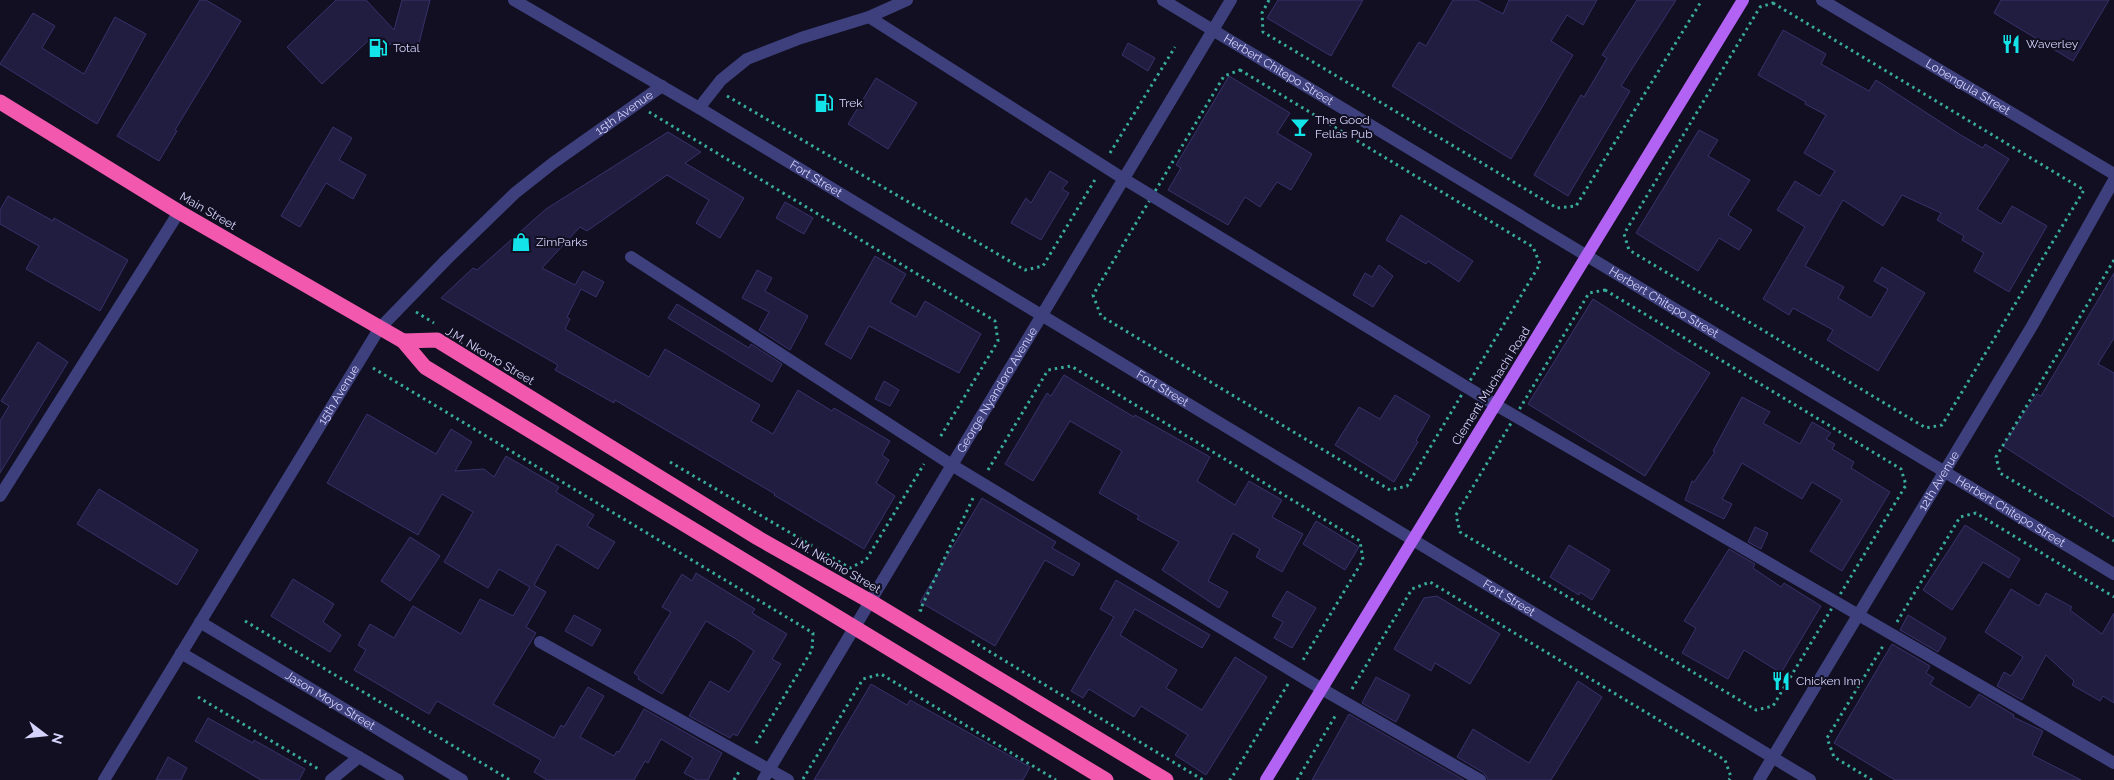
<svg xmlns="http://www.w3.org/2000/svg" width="2114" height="780" font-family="Raleway,sans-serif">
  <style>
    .building { fill: #211d41; stroke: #38316b }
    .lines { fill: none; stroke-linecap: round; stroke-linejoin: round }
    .path { stroke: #38ab9b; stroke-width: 3; stroke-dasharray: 2.5 4; stroke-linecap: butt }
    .minor { stroke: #3e407d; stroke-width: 12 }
    .major { stroke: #b263f3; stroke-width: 12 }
    .highway { stroke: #f258ad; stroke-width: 15 }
    .labels { text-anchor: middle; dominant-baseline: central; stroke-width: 4; stroke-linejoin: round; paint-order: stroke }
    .poi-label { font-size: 12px; fill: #d5d3fc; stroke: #110f21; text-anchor: start }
    .street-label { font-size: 12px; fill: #d5d3fc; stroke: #110f21 }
  </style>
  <rect width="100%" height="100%" fill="#110f21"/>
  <g class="building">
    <path d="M200,0H206L241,21L175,130L177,131L159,161L117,136Z"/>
    <path d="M336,0H366L394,30L402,0H430L417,51L370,39L322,84L287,47Z"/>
    <path d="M1278,0H1363L1331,56L1267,18Z"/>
    <path d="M1453,0H1477L1503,14L1509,0H1597L1583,25L1567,15L1551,41L1573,55L1511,159L1392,86L1419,42L1426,46Z"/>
    <path d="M1637,0H1676L1621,86L1630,91L1568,196L1534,175L1581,95L1584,97L1607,58L1602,55Z"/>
    <path d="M2001,0H2109L2073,61L1994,13Z"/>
    <path d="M33,13L55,26L42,48L84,74L115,17L146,34L97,124L0,64Z"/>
    <path d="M1783,30L1826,54L1821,64L1869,91L1876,80L1959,134L1983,148L1985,144L2009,159L1977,209L2001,224L2012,206L2047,226L2009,292L1974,271L1984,253L1962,240L1964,236L1937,220L1941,213L1902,195L1883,226L1843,200L1805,266L1844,287L1838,298L1871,318L1888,289L1874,281L1882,267L1925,293L1878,371L1827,340L1833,330L1793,308L1789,315L1763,299L1805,227L1777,210L1795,181L1820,196L1835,171L1804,153L1826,115L1805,104L1806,102L1758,75Z"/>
    <path d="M1128,43L1155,58L1148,71L1122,55Z"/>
    <path d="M1229,76L1290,113L1277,133L1312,154L1291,190L1277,182L1260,207L1245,197L1228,225L1168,190L1181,168L1176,165Z"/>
    <path d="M876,78L917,103L888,149L848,124Z"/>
    <path d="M333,127L352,138L339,160L366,175L353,199L326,183L300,227L281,216Z"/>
    <path d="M1699,130L1718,140L1708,156L1750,180L1728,215L1752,230L1739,250L1719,238L1698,271L1636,233Z"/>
    <path d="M668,132L701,152L685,163L744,198L720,238L696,223L709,200L667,175L587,231L580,227L542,268L575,285L583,271L604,282L596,297L581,289L567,317L570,319L565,329L649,377L665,349L760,405L751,421L773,434L798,390L832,411L834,408L890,441L882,455L889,460L876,483L895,496L864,549L774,495L775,494L615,400L614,403L555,370L558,365L441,298L473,268L477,270L546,209Z"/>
    <path d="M1050,171L1068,182L1062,189L1069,193L1041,240L1011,223L1026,198L1031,203Z"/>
    <path d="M8,196L53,221L54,218L128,260L100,311L26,269L39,246L0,224V210Z"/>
    <path d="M785,202L813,218L804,234L776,218Z"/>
    <path d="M1401,215L1473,261L1459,282L1428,261L1426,264L1386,240Z"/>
    <path d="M875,256L906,274L890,302L916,317L925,301L981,334L959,373L869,326L851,359L825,344Z"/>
    <path d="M1379,265L1393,276L1373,307L1353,295L1365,273L1372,277Z"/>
    <path d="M757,270L772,278L765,291L808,316L790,350L759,330L769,312L742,298Z"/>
    <path d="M2114,273V338L2098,364L2114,373V517L2003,446L2037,394L2041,396Z"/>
    <path d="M1593,299L1710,373L1645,476L1528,404Z"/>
    <path d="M677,304L749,348L751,344L782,364L772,382L668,318Z"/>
    <path d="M38,342L68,362L0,473V421L9,406L1,401Z"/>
    <path d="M1064,375L1134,417L1135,415L1210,457L1197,481L1235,505L1249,481L1282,500L1272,517L1303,534L1282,572L1256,557L1260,549L1233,533L1208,581L1228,592L1219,608L1162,570L1179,542L1137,519L1139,516L1099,493L1122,451L1070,421L1033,481L1005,464L1047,393L1051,396Z"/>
    <path d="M884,381L899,390L890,406L875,399Z"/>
    <path d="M1395,395L1430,416L1416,440L1418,442L1394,482L1335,445L1359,407L1380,419Z"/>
    <path d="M1742,397L1770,412L1763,423L1800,444L1812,422L1831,433L1826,439L1835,444L1832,449L1854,462L1851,468L1890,492L1842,571L1810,551L1842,500L1812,482L1802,499L1742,463L1722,499L1732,504L1724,519L1685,500L1692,481L1694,482L1715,452L1713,451Z"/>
    <path d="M367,414L436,454L451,429L472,442L455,471L484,469L494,477L506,456L559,487L556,492L594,515L587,526L615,542L598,569L557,544L534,585L546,592L526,627L536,633L493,704L554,738L561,725L564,727L588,687L604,696L580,737L614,756L617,751L619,752L644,709L722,753L708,780H697L684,773L693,758L661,739L648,763L645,761L634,780H547L534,772L541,760L437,701L429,714L354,670L366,650L358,645L370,624L394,638L413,606L461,634L480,599L513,616L530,587L499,569L488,588L444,562L473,512L442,494L418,535L327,483Z"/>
    <path d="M99,489L198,550L177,585L77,524Z"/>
    <path d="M982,498L1056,542L1052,548L1080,564L1073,576L1045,560L995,646L920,602Z"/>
    <path d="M1316,521L1359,547L1345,570L1303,544Z"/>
    <path d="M1965,525L2020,559L2009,578L1983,562L1952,610L1923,590Z"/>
    <path d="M1755,527L1768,533L1761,549L1748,542Z"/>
    <path d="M410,537L440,556L410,601L381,581Z"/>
    <path d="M1569,545L1610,570L1592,600L1580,592L1579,595L1550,577Z"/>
    <path d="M1729,549L1755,564L1753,568L1781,587L1784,583L1821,606L1781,673L1744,650L1728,679L1682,653L1696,628L1684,621Z"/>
    <path d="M696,573L755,609L752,613L787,634L772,659L781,664L737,736L733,734L730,738L689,716L710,681L729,692L754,651L736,639L706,621L662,694L638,679L639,677L634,673L671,612L662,607L682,574L692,581Z"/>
    <path d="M293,579L334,604L323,622L341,635L330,652L271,616Z"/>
    <path d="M1116,580L1210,635L1202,648L1135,609L1120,635L1177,670L1166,688L1202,710L1235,657L1267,677L1206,775L1175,755L1188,735L1141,706L1134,717L1089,689L1083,698L1071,691L1114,617L1100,609Z"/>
    <path d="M2011,589L2039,606L2046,593L2072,607L2070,610L2102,634L2114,613V703L2103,696L2100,701L2072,685L2074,681L2046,655L2022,700L1997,686L2004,672L2011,676L2023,657L1985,632Z"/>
    <path d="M1287,591L1316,608L1292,648L1274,638L1283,622L1272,616Z"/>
    <path d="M1437,596L1500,634L1470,684L1435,663L1431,671L1394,649L1424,598Z"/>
    <path d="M574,615L601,630L592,646L565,631Z"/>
    <path d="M1908,615L1946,638L1938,652L1900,630Z"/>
    <path d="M1892,644L1930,666L1926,673L1934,678L1930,684L1970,708L1979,694L2014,715L2013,717L2043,731L2032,755L2081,780H1895L1834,743Z"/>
    <path d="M1376,677L1410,695L1396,722L1362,703Z"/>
    <path d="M1578,681L1602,697L1551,780H1488L1484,773L1457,757L1473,729L1529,763Z"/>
    <path d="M871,684L907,705L910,700L1030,767L1023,780H814Z"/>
    <path d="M1349,714L1464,780H1312Z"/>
    <path d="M208,718L253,743L254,740L305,769L299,780H261L195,741Z"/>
    <path d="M168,757L187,768L181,780H156Z"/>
  </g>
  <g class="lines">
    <g class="path">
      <path d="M1269,0L1262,13L1263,32L1557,208L1576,206L1702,0"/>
      <path d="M1773,3L2084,190L1942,425L1926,428L1629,250L1624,234L1760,7Z"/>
      <path d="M1240,70L1533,247L1540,264L1407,486L1390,490L1101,316L1093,295L1224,76Z"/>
      <path d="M727,96L1025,270L1043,266L1096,178"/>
      <path d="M649,112L995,321L998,341L939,439"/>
      <path d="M1110,153L1175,47"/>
      <path d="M2114,260L1996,457L2000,473L2114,541"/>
      <path d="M1605,290L1901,469L1906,485L1773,706L1756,710L1460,532L1456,515L1589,293Z"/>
      <path d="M416,312L434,323"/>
      <path d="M373,368L813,633L812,650L755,745"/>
      <path d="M670,462L850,568L866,560L924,464"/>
      <path d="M988,470L1048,370L1071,366L1360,541L1363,560L1303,660"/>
      <path d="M922,611L920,610L974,496"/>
      <path d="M245,621L510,780"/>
      <path d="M1897,622L1960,517L1976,513L2114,597"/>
      <path d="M972,641L1203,780"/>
      <path d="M1352,689L1412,589L1430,582L1725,760L1731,777L1729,780"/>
      <path d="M198,697L320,770"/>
      <path d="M803,779L863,679L881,674L1056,780"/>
      <path d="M734,780L740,770"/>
      <path d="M1229,780L1231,779L1288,684"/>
      <path d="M1297,780L1337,713"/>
      <path d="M1872,780L1834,757L1827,738L1883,646"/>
    </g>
    <g class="minor">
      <path id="s1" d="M514,0L699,108L1810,780"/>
      <path id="s2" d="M1163,0L2114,574"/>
      <path id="s3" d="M1822,0L2114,174"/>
      <path d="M869,17L1124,179L1496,405L2114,763"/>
      <path d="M699,108L721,80L747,59L801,38L869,17L907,0"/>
      <path d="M631,257L955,467L1322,689L1480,780"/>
      <path d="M0,496L179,212"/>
      <path id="s4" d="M200,622L462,780"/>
      <path d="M540,642L788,780"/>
      <path d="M181,653L398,780"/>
      <path id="s5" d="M104,780L379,329L446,260L515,193L553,163L662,86"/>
      <path d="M331,780L359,757"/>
      <path id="s6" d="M763,780L1231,0"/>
      <path id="s7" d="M1759,780L2032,326L2114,180"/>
    </g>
    <path class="major" d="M1266,780L1743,0"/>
    <g class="highway">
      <path d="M0,102L179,212L403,341L425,367L1106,780"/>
      <path d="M403,341L437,340L758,538L873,603L1166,780"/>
    </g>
  </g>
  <defs>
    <g id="restaurant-bare" transform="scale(1.5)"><path d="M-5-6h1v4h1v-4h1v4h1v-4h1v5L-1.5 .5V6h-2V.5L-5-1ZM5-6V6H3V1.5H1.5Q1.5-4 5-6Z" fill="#12e4e9" stroke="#110f21" stroke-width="2.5" paint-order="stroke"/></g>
    <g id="fuel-bare" transform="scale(1.5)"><path d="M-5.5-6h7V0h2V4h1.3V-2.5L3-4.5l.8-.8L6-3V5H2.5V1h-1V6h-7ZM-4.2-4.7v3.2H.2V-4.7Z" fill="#12e4e9" stroke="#110f21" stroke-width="2.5" paint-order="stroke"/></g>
    <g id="bar-bare" transform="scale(1.5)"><path d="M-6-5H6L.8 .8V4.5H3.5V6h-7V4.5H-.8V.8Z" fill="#12e4e9" stroke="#110f21" stroke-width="2.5" paint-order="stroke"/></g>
    <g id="shop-bare" transform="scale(1.5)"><path d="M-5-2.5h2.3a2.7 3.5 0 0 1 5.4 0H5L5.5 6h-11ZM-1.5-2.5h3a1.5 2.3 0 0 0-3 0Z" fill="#12e4e9" stroke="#110f21" stroke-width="2.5" paint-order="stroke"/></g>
  </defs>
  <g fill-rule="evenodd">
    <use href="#restaurant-bare" x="2011" y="44"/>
    <use href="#fuel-bare" x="378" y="48"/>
    <use href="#fuel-bare" x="824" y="103"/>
    <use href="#bar-bare" x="1300" y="127"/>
    <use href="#shop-bare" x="521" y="242"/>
    <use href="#restaurant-bare" x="1781" y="681"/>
  </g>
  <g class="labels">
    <g class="poi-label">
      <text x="2026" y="44">Waverley</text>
      <text x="393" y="48">Total</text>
      <text x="839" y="103">Trek</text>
      <text x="1315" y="120">The Good<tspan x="1315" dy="14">Fellas Pub</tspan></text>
      <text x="536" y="242">ZimParks</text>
      <text x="1796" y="681">Chicken Inn</text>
    </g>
    <g class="street-label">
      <text stroke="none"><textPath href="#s2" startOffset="135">Herbert Chitepo Street</textPath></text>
      <text stroke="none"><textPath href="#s3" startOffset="170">Lobengula Street</textPath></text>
      <text stroke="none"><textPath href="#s5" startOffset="856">15th Avenue</textPath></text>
      <text stroke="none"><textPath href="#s1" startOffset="351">Fort Street</textPath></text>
      <text transform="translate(208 211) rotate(30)">Main Street</text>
      <text stroke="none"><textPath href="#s2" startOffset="585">Herbert Chitepo Street</textPath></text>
      <text transform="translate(490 356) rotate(31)">J.M. Nkomo Street</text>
      <text transform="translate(1491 386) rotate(-58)">Clement Muchachi Road</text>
      <text stroke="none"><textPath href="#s1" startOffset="756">Fort Street</textPath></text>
      <text stroke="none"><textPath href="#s6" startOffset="455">George Nyandoro Avenue</textPath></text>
      <text stroke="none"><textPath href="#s5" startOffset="451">15th Avenue</textPath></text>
      <text stroke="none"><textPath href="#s7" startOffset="349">12th Avenue</textPath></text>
      <text stroke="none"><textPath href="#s2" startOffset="990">Herbert Chitepo Street</textPath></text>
      <text transform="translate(836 565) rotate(30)">J.M. Nkomo Street</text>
      <text stroke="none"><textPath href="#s1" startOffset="1161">Fort Street</textPath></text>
      <text stroke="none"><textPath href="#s4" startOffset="152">Jason Moyo Street</textPath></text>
    </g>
  </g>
  <g transform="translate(45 735) rotate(106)" stroke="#110f21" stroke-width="4" paint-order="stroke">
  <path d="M0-4L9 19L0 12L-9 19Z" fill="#d5d3fc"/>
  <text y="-8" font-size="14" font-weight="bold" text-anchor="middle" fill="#d5d3fc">N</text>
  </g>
</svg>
